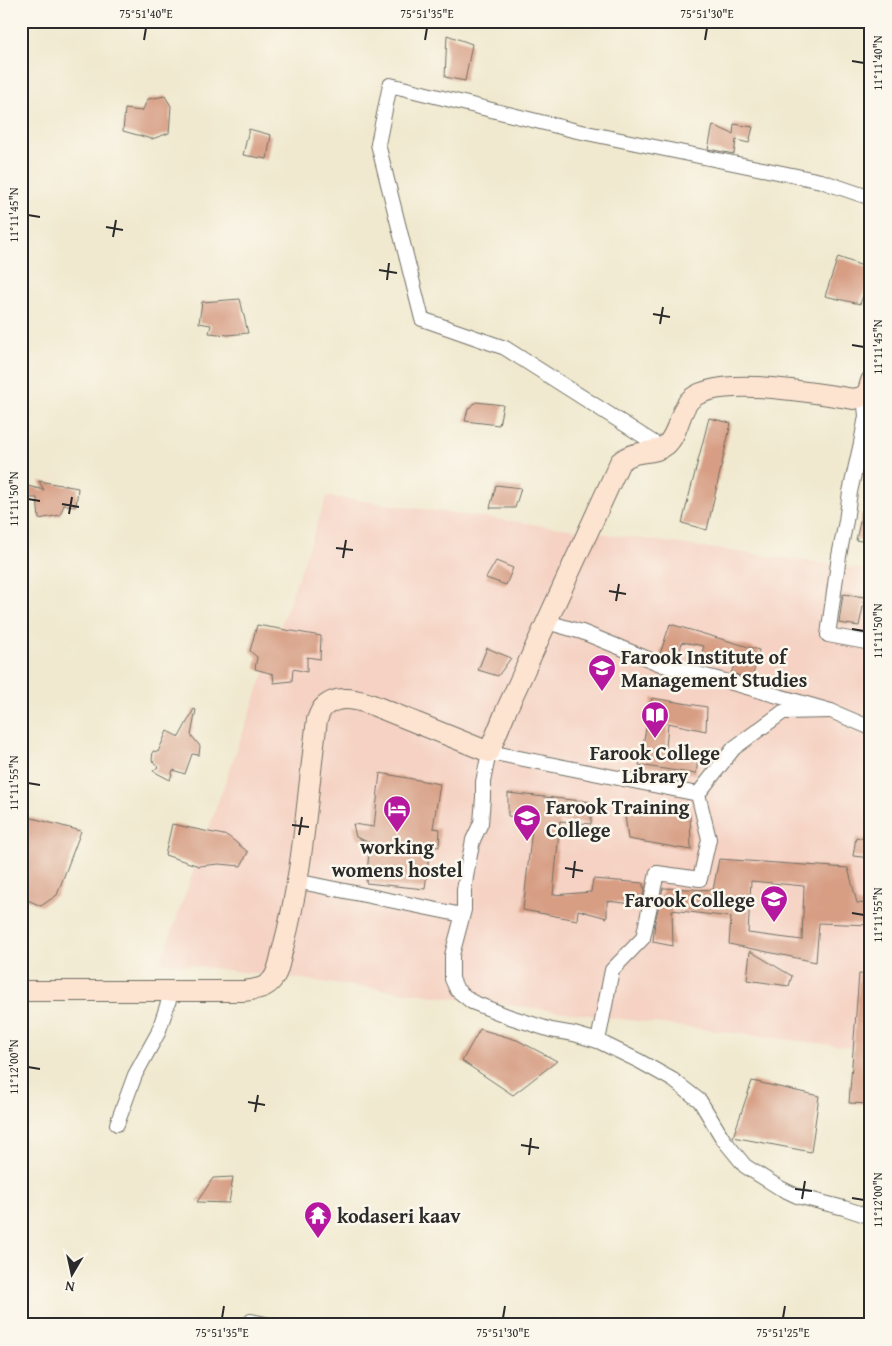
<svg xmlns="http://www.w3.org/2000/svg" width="892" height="1346" font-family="'Gentium Book Plus',serif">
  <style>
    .built { fill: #f5d2c3 }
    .building { fill: #d79e84; fill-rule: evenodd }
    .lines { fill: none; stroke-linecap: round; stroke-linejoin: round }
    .street-casing { stroke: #706e64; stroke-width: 16 }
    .secondary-casing { stroke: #706e64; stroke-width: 22 }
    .street { stroke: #fff; stroke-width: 14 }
    .secondary { stroke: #fde4d1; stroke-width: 20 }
    .ticks { fill: none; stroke: #2b2b2b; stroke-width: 2 }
    .labels { text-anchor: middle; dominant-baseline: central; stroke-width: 5; stroke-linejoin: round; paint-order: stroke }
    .poi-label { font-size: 20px; font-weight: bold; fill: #2b2b2b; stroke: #fbf7ec; text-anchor: start }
    .neatline { fill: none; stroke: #2b2b2b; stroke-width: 2 }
    .ticks-label { font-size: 12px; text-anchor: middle; fill: #2b2b2b }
  </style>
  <rect width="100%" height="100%" fill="#fbf7ec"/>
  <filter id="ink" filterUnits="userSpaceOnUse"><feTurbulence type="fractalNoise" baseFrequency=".02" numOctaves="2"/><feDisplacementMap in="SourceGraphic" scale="10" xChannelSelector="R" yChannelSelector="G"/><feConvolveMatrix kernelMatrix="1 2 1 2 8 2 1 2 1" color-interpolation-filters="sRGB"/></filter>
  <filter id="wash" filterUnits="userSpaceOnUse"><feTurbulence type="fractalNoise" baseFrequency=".0096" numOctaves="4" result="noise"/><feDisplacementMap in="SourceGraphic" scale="20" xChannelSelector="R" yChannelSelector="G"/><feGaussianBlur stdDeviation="1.12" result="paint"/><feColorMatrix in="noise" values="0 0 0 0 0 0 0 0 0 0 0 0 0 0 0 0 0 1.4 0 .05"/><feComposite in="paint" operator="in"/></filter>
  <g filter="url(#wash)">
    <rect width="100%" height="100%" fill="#f0e9cf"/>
    <path class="built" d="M327,496L871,570V1050L161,962Z"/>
    <g id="blocks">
      <g class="building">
        <path d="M447,35L472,44L465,81L445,77Z"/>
        <path d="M165,96L171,106L169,133L152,139L123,131L125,109L142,111L148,99Z"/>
        <path d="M734,124L753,127L749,143L736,140L734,154L708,149L713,125L733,134Z"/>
        <path d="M249,129L271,135L267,159L243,155Z"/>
        <path d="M838,257L871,269V273L860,304L825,296Z"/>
        <path d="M240,299L248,333L228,335L209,333L211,325L199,323L202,302Z"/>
        <path d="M476,402L503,405L499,425L465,421L468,409Z"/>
        <path d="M709,418L731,423L707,530L682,523Z"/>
        <path d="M39,481L78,488L76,506L64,505L60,515L39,519L37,498H25L24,485L44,490Z"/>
        <path d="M496,485L521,488L515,508H490Z"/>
        <path d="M862,513L871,515V543L856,540Z"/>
        <path d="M496,561L513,568L506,585L486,578Z"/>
        <path d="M843,594L865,597L859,626L839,623Z"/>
        <path d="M670,624L759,650L752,679L731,673L736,661L701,656L704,646L682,642L678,660L660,654Z"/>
        <path d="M257,625L321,636L320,659L307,657V672L293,669L292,681L274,683L273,674L255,669L257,657L250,651Z"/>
        <path d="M487,648L511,658L498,676L478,670Z"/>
        <path d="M652,698L707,707L706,731L668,723L666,748L699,752L696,774L639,765Z"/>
        <path d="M194,709L196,710L191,735L200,746L199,755L192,754L185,774L173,770L170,780L153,771L158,767L152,760L153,751L158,752L167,731L179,737Z"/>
        <path d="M380,773L440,784L433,828L440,829L439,847L430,846L425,889L366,883L370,843L356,837L353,824L374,827Z"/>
        <path d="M508,793L591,802V824L560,821L553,895L591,892L593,879L643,883V887H645L641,905L607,901V918L578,910L577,920L523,910L533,819L508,816Z"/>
        <path d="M624,807L690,813L691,850L628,839Z"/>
        <path d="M21,815L81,831L57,895L41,906L21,897Z"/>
        <path d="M172,824L228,836L248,852L241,866L219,864L199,866L165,855Z"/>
        <path d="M856,837L871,841V858L853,856Z"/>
        <path d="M719,859L848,868L857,903L871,904V925L819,923L816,962L729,944L731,917L672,910L673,946L653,942L655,922L663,888L713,890ZM751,881L804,886L802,940L748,933Z"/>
        <path d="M750,951L792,976L789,986L747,980Z"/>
        <path d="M859,974L871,975V1104L849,1103Z"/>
        <path d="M480,1029L517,1040L557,1061L513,1095L462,1061Z"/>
        <path d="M752,1081L819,1096L811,1152L733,1137Z"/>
        <path d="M233,1177L229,1203L197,1202L213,1178Z"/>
      </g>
    </g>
  </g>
  <g filter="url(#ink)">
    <use href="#blocks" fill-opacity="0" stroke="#706e64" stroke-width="1"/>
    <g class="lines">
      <g class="street-casing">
        <g id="street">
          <path d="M871,398L864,396L866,416L861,443L850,492L846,521L839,556L828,635L871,643"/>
          <path d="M662,448L505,348L422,319L378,144L390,85L577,131L821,181L871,198"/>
          <path d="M547,622L582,632L663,665L729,682L831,711L871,728"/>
          <path d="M831,711L783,712L734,748L698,794L489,752L483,782V798L481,823L473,840L468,865L464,890V910L452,955V979L457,990L472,1002L510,1017L551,1030L574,1034L598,1041L639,1061L673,1080L700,1101L723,1139L745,1166L780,1188L797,1196L844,1208L871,1217"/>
          <path d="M296,881L462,915"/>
          <path d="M598,1041L612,970L643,938L657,873L700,879L709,839L698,794"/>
          <path d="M117,1124L135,1075L158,1033L172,991"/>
          <path d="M250,1325L251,1321L270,1325"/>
        </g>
      </g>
      <g class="secondary-casing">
        <path id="secondary" d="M21,991H244C254,989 265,989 272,980C279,972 280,958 283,948C303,874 307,796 317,720C318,717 320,712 322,709C335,694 355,699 370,704L489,752L505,713L620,462C636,448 653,456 666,445C678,435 679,413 689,401C714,373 819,394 854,399L864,396L868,391L871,381"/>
      </g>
      <use href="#street" class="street"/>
      <use href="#secondary" class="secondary"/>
    </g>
  </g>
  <path class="ticks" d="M144,40L146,28M425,40L427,28M705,40L707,28M852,61L864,63M28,215L40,217M106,227L123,230M113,237L116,220M379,270L397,273M387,280L389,263M653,314L670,317M660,324L663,307M852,345L864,347M28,499L40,501M62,504L79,507M69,514L72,497M336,548L353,550M343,558L346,540M609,591L626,594M616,601L619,584M852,629L864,631M28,783L40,785M292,825L309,827M299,835L302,817M565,868L583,871M573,878L575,861M852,913L864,915M28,1067L40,1069M248,1102L265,1105M255,1112L258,1095M521,1145L539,1148M529,1155L531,1138M795,1189L812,1191M852,1198L864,1200M802,1199L805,1181M222,1318L224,1306M503,1318L505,1306M783,1318L785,1306"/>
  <defs>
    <g id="university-pin" transform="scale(1.4375)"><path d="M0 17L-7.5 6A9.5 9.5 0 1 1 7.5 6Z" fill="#b5179e" stroke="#fbf7ec"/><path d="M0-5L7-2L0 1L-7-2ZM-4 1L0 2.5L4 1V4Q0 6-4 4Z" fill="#fff"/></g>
    <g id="library-pin" transform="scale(1.4375)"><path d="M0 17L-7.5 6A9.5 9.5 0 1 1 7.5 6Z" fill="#b5179e" stroke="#fbf7ec"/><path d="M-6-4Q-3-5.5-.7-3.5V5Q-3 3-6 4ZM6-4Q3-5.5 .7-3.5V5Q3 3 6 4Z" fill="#fff"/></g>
    <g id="hotel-pin" transform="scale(1.4375)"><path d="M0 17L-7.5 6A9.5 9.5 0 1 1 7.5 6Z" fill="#b5179e" stroke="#fbf7ec"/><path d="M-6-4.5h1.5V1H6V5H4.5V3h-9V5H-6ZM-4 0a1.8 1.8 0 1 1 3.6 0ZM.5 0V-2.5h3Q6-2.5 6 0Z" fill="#fff"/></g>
    <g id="temple-pin" transform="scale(1.4375)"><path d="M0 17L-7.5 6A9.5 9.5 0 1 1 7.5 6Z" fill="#b5179e" stroke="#fbf7ec"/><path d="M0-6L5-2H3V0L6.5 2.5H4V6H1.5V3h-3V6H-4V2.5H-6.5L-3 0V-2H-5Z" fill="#fff"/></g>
  </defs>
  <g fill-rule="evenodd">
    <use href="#university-pin" x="602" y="668"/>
    <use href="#library-pin" x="655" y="715"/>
    <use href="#hotel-pin" x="397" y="809"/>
    <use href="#university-pin" x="527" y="818"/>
    <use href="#university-pin" x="774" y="899"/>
    <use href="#temple-pin" x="318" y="1215"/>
  </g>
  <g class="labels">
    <g class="poi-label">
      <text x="621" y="656">Farook Institute of<tspan x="621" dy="23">Management Studies</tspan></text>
      <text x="655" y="752" text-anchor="middle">Farook College<tspan x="655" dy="23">Library</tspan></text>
      <text x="546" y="806">Farook Training<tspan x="546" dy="23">College</tspan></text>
      <text x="397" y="846" text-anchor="middle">working<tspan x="397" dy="23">womens hostel</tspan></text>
      <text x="755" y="899" text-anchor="end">Farook College</text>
      <text x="337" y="1215">kodaseri kaav</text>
    </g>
  </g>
  <rect width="892" height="1346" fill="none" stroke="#fbf7ec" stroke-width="55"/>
  <g transform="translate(72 1274) rotate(189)" stroke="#fbf7ec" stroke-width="4" paint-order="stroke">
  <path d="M0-4L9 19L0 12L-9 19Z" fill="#2b2b2b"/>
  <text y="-8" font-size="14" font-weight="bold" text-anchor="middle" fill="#2b2b2b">N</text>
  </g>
  <rect x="28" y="28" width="836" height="1290" class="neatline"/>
  <g class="ticks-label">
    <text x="146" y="18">75°51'40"E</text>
    <text x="427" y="18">75°51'35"E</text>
    <text x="707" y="18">75°51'30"E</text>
    <text transform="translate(878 63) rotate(-90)" y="4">11°11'40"N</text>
    <text transform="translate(14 215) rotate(-90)" y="4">11°11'45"N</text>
    <text transform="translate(878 347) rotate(-90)" y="4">11°11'45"N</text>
    <text transform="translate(14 499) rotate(-90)" y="4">11°11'50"N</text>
    <text transform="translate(878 631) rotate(-90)" y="4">11°11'50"N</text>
    <text transform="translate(14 783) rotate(-90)" y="4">11°11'55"N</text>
    <text transform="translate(878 915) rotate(-90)" y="4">11°11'55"N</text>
    <text transform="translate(14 1067) rotate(-90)" y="4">11°12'00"N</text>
    <text transform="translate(878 1200) rotate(-90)" y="4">11°12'00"N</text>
    <text x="222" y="1337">75°51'35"E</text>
    <text x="503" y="1337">75°51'30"E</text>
    <text x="783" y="1337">75°51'25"E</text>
  </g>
</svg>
